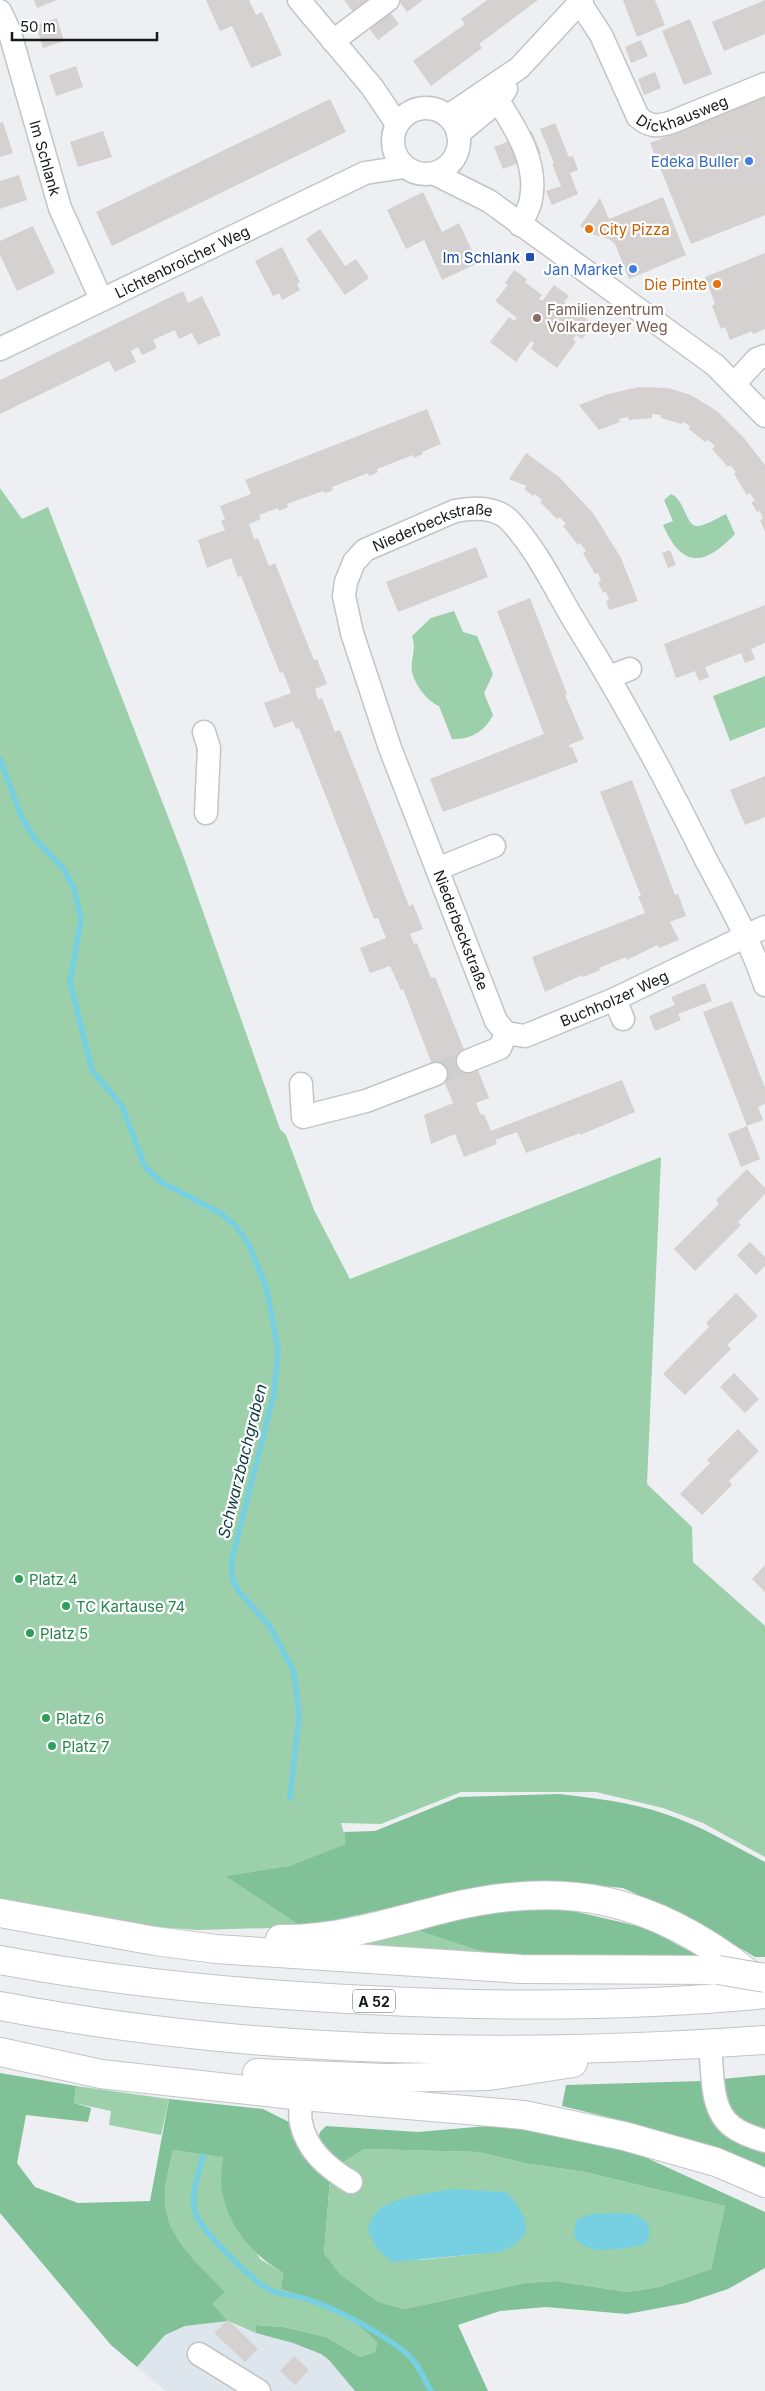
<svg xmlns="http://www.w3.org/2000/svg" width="765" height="2391" font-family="Inter,sans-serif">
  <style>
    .built { fill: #dde5ed }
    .green { fill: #9bd0ab; fill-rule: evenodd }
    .forest { fill: #81c197; fill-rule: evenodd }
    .water { fill: #76d0e2 }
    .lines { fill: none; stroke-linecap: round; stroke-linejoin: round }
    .stream { stroke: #76d0e2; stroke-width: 5.5 }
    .building { fill: #d5d1d0 }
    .minor-tunnel { stroke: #cdcfd2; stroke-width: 22; stroke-dasharray: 22 11; stroke-linecap: butt }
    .minor-casing { stroke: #c2c4c6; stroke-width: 25 }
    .highway-casing { stroke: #c2c4c6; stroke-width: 30 }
    .minor { stroke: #fff; stroke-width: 22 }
    .highway { stroke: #fff; stroke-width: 28 }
    .highway-bridge-casing { stroke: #c2c4c6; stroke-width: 30; stroke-linecap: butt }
    .highway-bridge { stroke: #fff; stroke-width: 28 }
    .shop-dot { fill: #3f7fe0; stroke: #fff; stroke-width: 2 }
    .food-dot { fill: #e8710a; stroke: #fff; stroke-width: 2 }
    .transit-dot { fill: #1a4fb4; stroke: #fff; stroke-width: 2 }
    .education-dot { fill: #8d6e63; stroke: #fff; stroke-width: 2 }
    .leisure-dot { fill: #2e9e5b; stroke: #fff; stroke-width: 2 }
    .labels { text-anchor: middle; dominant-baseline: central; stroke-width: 4.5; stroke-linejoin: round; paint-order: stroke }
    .shield { fill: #fff; stroke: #5d5e5f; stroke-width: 1 }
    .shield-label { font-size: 14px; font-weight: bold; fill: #18191a }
    .street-label { font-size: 15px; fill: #18191a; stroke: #fff }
    .shop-label { font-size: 15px; fill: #366cbe; stroke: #fff; text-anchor: end }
    .food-label { font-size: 15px; fill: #c56008; stroke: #fff; text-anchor: start }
    .transit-label { font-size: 15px; fill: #164399; stroke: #fff; text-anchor: end }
    .education-label { font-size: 15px; fill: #785e54; stroke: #fff; text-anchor: start }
    .leisure-label { font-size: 15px; fill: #27864d; stroke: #fff; text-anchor: start }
    .water-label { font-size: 16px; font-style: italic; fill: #0e3941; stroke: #fff }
  </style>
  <rect width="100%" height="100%" fill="#edeff2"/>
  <path class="built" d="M228,2321L241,2328L293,2343L321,2354L329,2360L355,2391H166L137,2367L165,2335L185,2326Z"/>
  <g class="green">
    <path d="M0,488L22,519L48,507L184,858L280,1129L286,1135L314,1210L350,1279L661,1157L647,1484L692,1527L693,1562L765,1626V1857L703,1823L663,1808L596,1792H461L381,1824L341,1823L347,1844L289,1866L227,1876L302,1927L198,1930L127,1925L0,1901Z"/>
    <path d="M671,494C686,500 685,528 699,526C708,524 718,518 726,514L735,534C704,567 682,568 663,525L673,521L664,500Z"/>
    <path d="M454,611L463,632L477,636L493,674L484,693L493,715C485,731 471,740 452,739L439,706C427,701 415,685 412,672C410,660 417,649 412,636L431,618Z"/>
    <path d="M765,676V727L730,741L713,696Z"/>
    <path d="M413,1929L513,1962L321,1949Z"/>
    <path d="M76,2086L169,2099L161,2135L109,2125L111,2111L74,2103Z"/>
    <path d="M364,2149L479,2152L524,2163L585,2172L725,2206L711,2269L659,2287L627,2292L557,2281L525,2283L404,2309L379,2302L340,2274L324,2253L330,2180L342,2163ZM385,2205L479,2254L419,2260Z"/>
    <path d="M173,2150L223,2156L222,2190L260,2259L283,2273L281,2289L343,2312L377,2342L375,2352L360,2357L326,2337L284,2327L256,2325V2333L228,2321L213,2304L225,2292C201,2266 166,2238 165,2200C164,2184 170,2166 173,2150Z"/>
  </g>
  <g class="forest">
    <path d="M559,1794C594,1798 631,1802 665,1814C700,1825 732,1845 765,1862V1957H755L689,1918L623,1888L560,1882L478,1889L302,1927L226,1876L289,1866L346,1844L344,1832L375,1831L459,1797Z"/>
    <path d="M510,1906L573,1911L646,1928L708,1961L513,1962L413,1929Z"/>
    <path d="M0,2073L76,2086L74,2103L91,2108L88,2122L26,2115L17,2163L35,2187L78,2203L150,2201L169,2099L263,2109L291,2123L317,2142L320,2132L326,2126L418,2132L510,2124L614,2143L765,2212V2268L728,2289L686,2303L627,2314L546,2307L500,2311L458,2325L488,2391H355L329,2360L321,2354L293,2343L256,2333V2325L284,2327L326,2337L360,2357L375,2352L377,2342L343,2312L281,2289L283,2273C252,2254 229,2228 222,2191C220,2181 222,2168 223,2157L173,2150C170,2165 164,2185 165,2200C166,2238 201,2266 225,2292L213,2304L228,2321L185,2326L165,2335L137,2367L111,2345L0,2213ZM364,2149L479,2152L524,2163L585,2172L725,2206L711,2269L659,2287L627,2292L557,2281L525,2283L404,2309L379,2302L340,2274L324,2253L330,2180L342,2163Z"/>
    <path d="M765,2075V2168C698,2142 632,2122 562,2106L566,2085L701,2081Z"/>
  </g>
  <g class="water">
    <path d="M452,2189L506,2192C519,2206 526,2214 526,2233L513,2246L500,2252L392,2262L377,2249L368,2230C370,2225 371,2219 374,2215C385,2197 433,2193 452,2189Z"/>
    <path d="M615,2213L635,2214L648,2223L650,2234L646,2244C627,2248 602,2254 584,2246C579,2244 576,2238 573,2235L577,2220L590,2214Z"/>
  </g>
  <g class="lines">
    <g class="stream">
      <path d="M0,759L22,818L35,839L63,868L74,889L81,919L70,982L92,1070L122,1106L145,1167L161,1182L220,1213L235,1225L249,1245L266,1286L278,1349L274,1394L232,1559V1578L239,1592L269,1625L294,1672L299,1716L290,1798"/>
      <path d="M203,2156C199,2173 190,2194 195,2212C199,2229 254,2282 270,2290C282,2296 298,2295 310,2300C339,2310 383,2334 406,2353C417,2361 424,2379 431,2391"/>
    </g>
  </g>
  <g class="building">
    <path d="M34,0H57L37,8Z"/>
    <path d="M206,0H249L256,15L262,12L282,55L251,68L232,26L220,31Z"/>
    <path d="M344,0H369L353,12Z"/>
    <path d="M398,0H423L407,12Z"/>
    <path d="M487,0H538L479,44L482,48L431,86L413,61L465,24L461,19Z"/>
    <path d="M623,0H655L665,25L637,37Z"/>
    <path d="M765,0V34L724,51L712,22Z"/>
    <path d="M389,11L399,24L378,40L368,27Z"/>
    <path d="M57,18L64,41L43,48L36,25Z"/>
    <path d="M690,19L712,74L684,85L662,31Z"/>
    <path d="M641,40L648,56L631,63L625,47Z"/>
    <path d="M76,66L83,87L56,96L49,75Z"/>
    <path d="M655,72L661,88L644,95L638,79Z"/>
    <path d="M765,96V215L691,244L650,143Z"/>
    <path d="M330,99L346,132L112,246L96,212Z"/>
    <path d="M3,122L13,153L0,157V123Z"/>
    <path d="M555,123L569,157L573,156L578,170L570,173L578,194L552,205L546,191L561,186L552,164L554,163L540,129Z"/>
    <path d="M103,131L112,157L78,167L70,142Z"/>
    <path d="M532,132L541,153L503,169L494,147Z"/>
    <path d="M19,175L27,200L0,209V181Z"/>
    <path d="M423,192L442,232L459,223L478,263L442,280L424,240L406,249L387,210Z"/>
    <path d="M663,197L686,255L629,279L615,244L609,239L592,234L580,226L600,198L609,219Z"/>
    <path d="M33,226L55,273L17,291L0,255V241Z"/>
    <path d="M320,229L345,266L356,259L369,278L345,295L306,239Z"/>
    <path d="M282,247L300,282L297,284L300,290L282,300L279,293L273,296L255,261Z"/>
    <path d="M765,253V329L753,334L752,331L730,340L725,327L721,329L712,306L715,304L705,277Z"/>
    <path d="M514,270L527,279L525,282L542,295L539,299L542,301L554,285L569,296L564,302L593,324L582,339L576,335L573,340L576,342L557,368L531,349L534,343L531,341L516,362L490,342L509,317L514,321L517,318L495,301L508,285L505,283Z"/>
    <path d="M183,291L188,303L202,296L221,335L198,345L192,333L179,339L175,330L153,340L157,348L142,355L138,347L131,351L136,362L115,372L109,361L0,414V380Z"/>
    <path d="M639,387L668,388L691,395L717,411L744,438L765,465V532L760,520L763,519L760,511L757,512L751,502L755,501L750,493L747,495L734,474L736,472L730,465L728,467L712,449L715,446L708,440L705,442L689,429L690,426L683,422L681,424L661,418V415L652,414V418L629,420L628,417L619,419L620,422L599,430L579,405L608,394Z"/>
    <path d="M427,409L441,444L422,452L423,454L414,458L413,455L377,469L378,472L369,476L368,473L332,487L333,490L329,492L324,493L323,491L287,504L288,507L284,509L279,511L278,508L259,515L261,519L249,524L254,539L258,538L269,566L275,563L314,660L317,659L327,684L315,689L318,699L322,698L335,732L340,730L409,906L413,904L423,929L410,934L414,944L417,943L431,978L435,977L473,1072L478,1070L489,1098L476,1103L481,1115L484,1114L491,1131L622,1080L635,1112L580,1135V1133L526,1153L517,1132L495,1140L497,1144L464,1157L455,1134L431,1144L424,1115L453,1103L445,1083L440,1085L403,989L401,990L390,966L370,973L360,948L386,938L378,918L374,919L299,728L296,729L293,721L274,728L264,703L291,693L283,672L280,673L241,576L238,577L231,558L207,568L198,540L225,530L221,521L225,519L220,506L251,494L245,480Z"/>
    <path d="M526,453L559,477L593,513L621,558L638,601L609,610L606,601L609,600L606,592L603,593L598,582L601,581L598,573L595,574L583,553L586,551L580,543L578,545L563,526L566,524L560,517L557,519L540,502L542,500L535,494L533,496L524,489L527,486L509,479Z"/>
    <path d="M476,547L488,577L398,612L386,582Z"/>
    <path d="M670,550L676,565L668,568L662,553Z"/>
    <path d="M530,598L567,694L565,695L584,739L569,745L570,748L572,747L578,762L443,812L430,779L544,734L497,611Z"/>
    <path d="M765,605V643L751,649L755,659L745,663L741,653L705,667L709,677L699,681L695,671L676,678L664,644Z"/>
    <path d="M765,776V817L745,825L730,790Z"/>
    <path d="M632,780L675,895L678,894L686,916L670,922L679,940L659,948L657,945L627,960L626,957L599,968L600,970L583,977L582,975L545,992L532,957L645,913L638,896H641L600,792Z"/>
    <path d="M705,983L712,1001L678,1014L681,1020L655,1031L649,1016L675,1005L671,997Z"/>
    <path d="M732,1001L765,1088V1104L758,1107L763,1120L747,1126L703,1012Z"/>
    <path d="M747,1126L760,1159L741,1167L728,1134Z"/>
    <path d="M747,1169L765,1188V1194L738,1222L741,1225L695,1271L674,1249L719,1204L716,1200Z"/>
    <path d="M750,1242L765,1257V1266L756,1275L737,1255Z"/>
    <path d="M736,1293L758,1316L727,1345L731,1349L685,1395L663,1374L709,1327L706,1323Z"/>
    <path d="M734,1373L759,1399L745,1413L720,1387Z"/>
    <path d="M738,1429L759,1451L729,1481L732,1485L702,1515L680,1494L710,1463L707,1460Z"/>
    <path d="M765,1565V1592L752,1579Z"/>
    <path d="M228,2320L258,2349L245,2362L214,2333Z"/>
    <path d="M294,2356L309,2370L295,2385L280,2371Z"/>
  </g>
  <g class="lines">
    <path class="minor-tunnel" d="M436,1074L468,1061"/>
    <g class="minor-casing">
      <g id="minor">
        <path d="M299,0L372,87L397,124"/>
        <path id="s1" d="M578,0L601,35L638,117C650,127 657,127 672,122L765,84"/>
        <path id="s2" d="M0,11L9,30L60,208L101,299"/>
        <path d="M333,41L388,0"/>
        <path d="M498,101C517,130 538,164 531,199C530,208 524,217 520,225"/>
        <circle cx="426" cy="141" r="33"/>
        <path d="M448,116L519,68L582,0"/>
        <path d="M458,134L498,101L506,89"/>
        <path d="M435,174L489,201L715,365L765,416"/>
        <path id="s3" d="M0,349L365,173L404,167"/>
        <path d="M734,384L757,359L765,356"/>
        <path d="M609,677L630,669"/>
        <path d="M204,732L209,748L206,813"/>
        <path d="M437,869L494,846"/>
        <path d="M615,999L623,1019"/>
        <path id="s4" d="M506,1033L496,1021L390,748L352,633L344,596L346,582L354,562L365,550L455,511C473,507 496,507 509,520C537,549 555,589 575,622C623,699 665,777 705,858C727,899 750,940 765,985"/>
        <path id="s5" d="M506,1033L525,1036L615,999L765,927"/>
        <path d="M468,1061L500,1048L506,1033"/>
        <path d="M301,1084L303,1117L366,1101L436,1074"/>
        <path d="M710,2044C713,2069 709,2111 733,2127C742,2134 755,2138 765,2141"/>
        <path d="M302,2096C301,2104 299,2115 301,2123C307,2151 328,2168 351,2182"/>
        <path d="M199,2354L259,2391"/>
      </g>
    </g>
    <g class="highway-casing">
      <g id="highway">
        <path d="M0,1913L155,1941L216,1949L521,1969L718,1970"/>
        <path d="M280,1939C338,1940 392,1922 447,1908C566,1879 652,1898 748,1973"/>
        <path d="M0,1960C121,1983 244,1994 368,2000C500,2007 633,2007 765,1994"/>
        <path d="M0,2006C252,2054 510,2058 765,2040"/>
        <path d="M0,2052L101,2074L302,2096L524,2115L624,2136L716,2162L765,2183"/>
        <path d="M257,2073L385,2078L489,2076L573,2063"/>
      </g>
    </g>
    <use href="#minor" class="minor"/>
    <use href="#highway" class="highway"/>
    <g class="highway-bridge-casing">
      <path id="highway-bridge" d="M718,1970L765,1978"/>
    </g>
    <use href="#highway-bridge" class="highway-bridge"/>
  </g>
  <g class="shop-dot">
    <circle cx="749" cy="161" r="5"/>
    <circle cx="633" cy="269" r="5"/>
  </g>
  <g class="food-dot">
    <circle cx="589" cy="229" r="5"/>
    <circle cx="717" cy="284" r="5"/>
  </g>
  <rect class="transit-dot" x="525" y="252" width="10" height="10" rx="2.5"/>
  <circle class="education-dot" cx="537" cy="318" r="5"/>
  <g class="leisure-dot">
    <circle cx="19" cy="1579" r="5"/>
    <circle cx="66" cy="1606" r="5"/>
    <circle cx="30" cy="1633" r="5"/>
    <circle cx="46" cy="1718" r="5"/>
    <circle cx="52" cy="1746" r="5"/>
  </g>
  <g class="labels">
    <rect class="shield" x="353" y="1989.5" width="42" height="23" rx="4"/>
    <g class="shield-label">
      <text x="374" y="2001">A 52</text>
    </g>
    <g class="street-label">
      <text stroke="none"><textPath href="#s1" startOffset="180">Dickhausweg</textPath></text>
      <text stroke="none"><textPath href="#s2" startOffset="154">Im Schlank</textPath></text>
      <text stroke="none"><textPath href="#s3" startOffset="202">Lichtenbroicher Weg</textPath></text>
      <text stroke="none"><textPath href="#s4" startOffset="592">Niederbeckstraße</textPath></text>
      <text transform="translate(461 930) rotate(69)">Niederbeckstraße</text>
      <text stroke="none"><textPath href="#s5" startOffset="116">Buchholzer Weg</textPath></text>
    </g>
    <g class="shop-label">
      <text x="739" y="161">Edeka Buller</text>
      <text x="623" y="269">Jan Market</text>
    </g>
    <g class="food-label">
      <text x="599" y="229">City Pizza</text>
      <text x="707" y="284" text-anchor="end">Die Pinte</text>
    </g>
    <g class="transit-label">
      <text x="520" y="257">Im Schlank</text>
    </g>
    <g class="education-label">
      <text x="547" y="309">Familienzentrum<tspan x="547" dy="17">Volkardeyer Weg</tspan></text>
    </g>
    <g class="leisure-label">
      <text x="29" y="1579">Platz 4</text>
      <text x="76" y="1606">TC Kartause 74</text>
      <text x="40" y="1633">Platz 5</text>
      <text x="56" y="1718">Platz 6</text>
      <text x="62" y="1746">Platz 7</text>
    </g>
    <g class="water-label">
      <text transform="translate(242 1461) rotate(-76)">Schwarzbachgraben</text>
    </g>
  </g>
  <path d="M12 32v8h145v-8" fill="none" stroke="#18191a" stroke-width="2.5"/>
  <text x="20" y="32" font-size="15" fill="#18191a" stroke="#ffffff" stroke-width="4" paint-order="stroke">50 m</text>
</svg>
